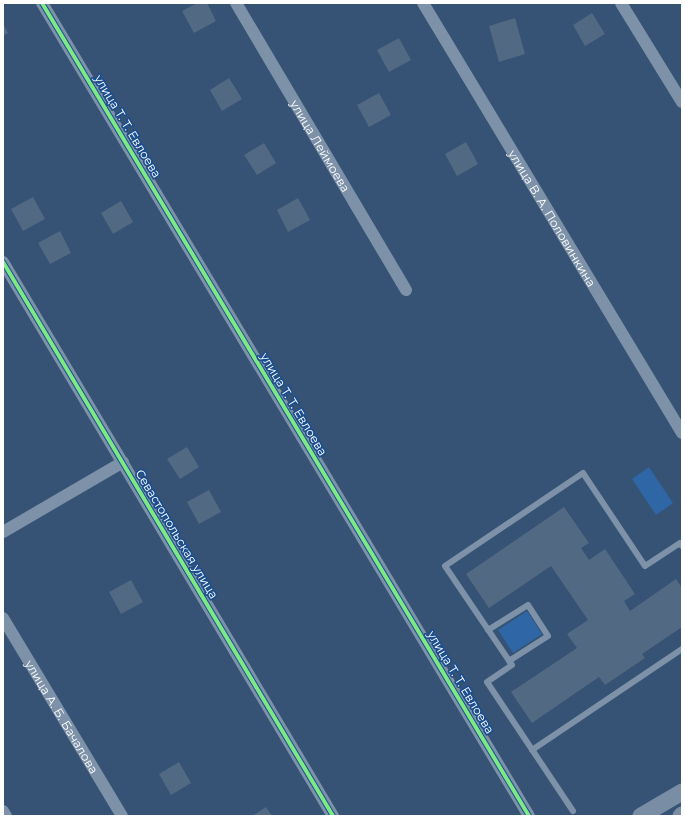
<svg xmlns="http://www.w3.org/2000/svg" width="685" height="819" font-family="Montserrat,sans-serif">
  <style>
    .green { fill: #2f66a5 }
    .building { fill: #526984 }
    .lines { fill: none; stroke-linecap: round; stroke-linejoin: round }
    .lane { stroke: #7d92a8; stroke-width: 6 }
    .street { stroke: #7d92a8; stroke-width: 12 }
    .secondary { stroke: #798da4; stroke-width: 17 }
    .cycleway-casing { stroke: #1b4f8f; stroke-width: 6 }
    .cycleway { stroke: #7ce984; stroke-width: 4 }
    .labels { text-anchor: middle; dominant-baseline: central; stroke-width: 3.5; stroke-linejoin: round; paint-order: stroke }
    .street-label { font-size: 12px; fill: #fff; stroke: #1b4f8f }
  </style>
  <rect width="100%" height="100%" fill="#365274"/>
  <g class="green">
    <path d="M649,467L673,503L656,515L632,479Z"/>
    <path d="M527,611L542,634L513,653L498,630Z"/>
  </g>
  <g class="building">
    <path d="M197,3H207L216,21L194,33L182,11Z"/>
    <path d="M592,13L605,34L585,46L573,25Z"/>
    <path d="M515,18L525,54L499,62L489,26Z"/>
    <path d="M3,23L8,33L3,36Z"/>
    <path d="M399,38L411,60L389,72L377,50Z"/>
    <path d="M229,78L242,99L222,111L210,90Z"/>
    <path d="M379,93L391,115L369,127L357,105Z"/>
    <path d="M466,142L478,164L457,176L445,154Z"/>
    <path d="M264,143L276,163L257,175L244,155Z"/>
    <path d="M33,197L45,219L23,231L11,209Z"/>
    <path d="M298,198L310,220L288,232L277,210Z"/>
    <path d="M121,201L133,222L113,234L101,213Z"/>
    <path d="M60,231L71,253L50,264L38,243Z"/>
    <path d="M187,447L199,467L180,479L167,459Z"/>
    <path d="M209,490L221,512L199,524L187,502Z"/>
    <path d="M564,507L589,543L581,548L589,560L605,549L635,594L624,601L630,611L676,579L682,588V627L642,654L645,658L605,685L599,677L532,723L511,692L577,648L567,634L588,620L551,566L489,608L466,574Z"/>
    <path d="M131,580L143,602L121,614L109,592Z"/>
    <path d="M179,762L191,783L171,795L159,774Z"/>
    <path d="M266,807L272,816H252Z"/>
  </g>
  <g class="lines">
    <g class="lane">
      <path d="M488,630L528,605L548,636L509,661"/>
      <path d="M532,750L682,649"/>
      <path d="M573,811L487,682L512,665L445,566L583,473L645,566L680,543L682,546"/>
    </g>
    <g class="street">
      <path d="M42,3L529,816"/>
      <path id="s1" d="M236,3L406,290"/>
      <path id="s2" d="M423,3L682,433"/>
      <path d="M621,3L682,102"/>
      <path d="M3,262L333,816"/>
      <path d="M3,532L123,462"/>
      <path id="s3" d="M3,618L122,816"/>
      <path d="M3,811L6,816"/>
    </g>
    <g class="secondary">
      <path d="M641,816L682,792"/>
      <path d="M681,816L682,815"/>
    </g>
    <g class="cycleway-casing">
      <g id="cycleway">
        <path d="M42,3L529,816"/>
        <path d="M3,262L333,816"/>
      </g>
    </g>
    <use href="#cycleway" class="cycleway"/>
  </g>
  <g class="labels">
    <g class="street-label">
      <text transform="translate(128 126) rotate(59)">улица Т. Т. Евлоева</text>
      <text stroke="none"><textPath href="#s1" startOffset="166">улица Леймоева</textPath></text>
      <text stroke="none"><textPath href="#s2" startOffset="251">улица В. А. Половинкина</textPath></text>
      <text transform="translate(294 404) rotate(59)">улица Т. Т. Евлоева</text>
      <text transform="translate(177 534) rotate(59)">Севастопольская улица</text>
      <text transform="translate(461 682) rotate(59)">улица Т. Т. Евлоева</text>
      <text stroke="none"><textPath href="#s3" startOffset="115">улица А. Б. Бачалова</textPath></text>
    </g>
  </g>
  <rect width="685" height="819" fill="none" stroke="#ffffff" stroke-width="8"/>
</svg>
